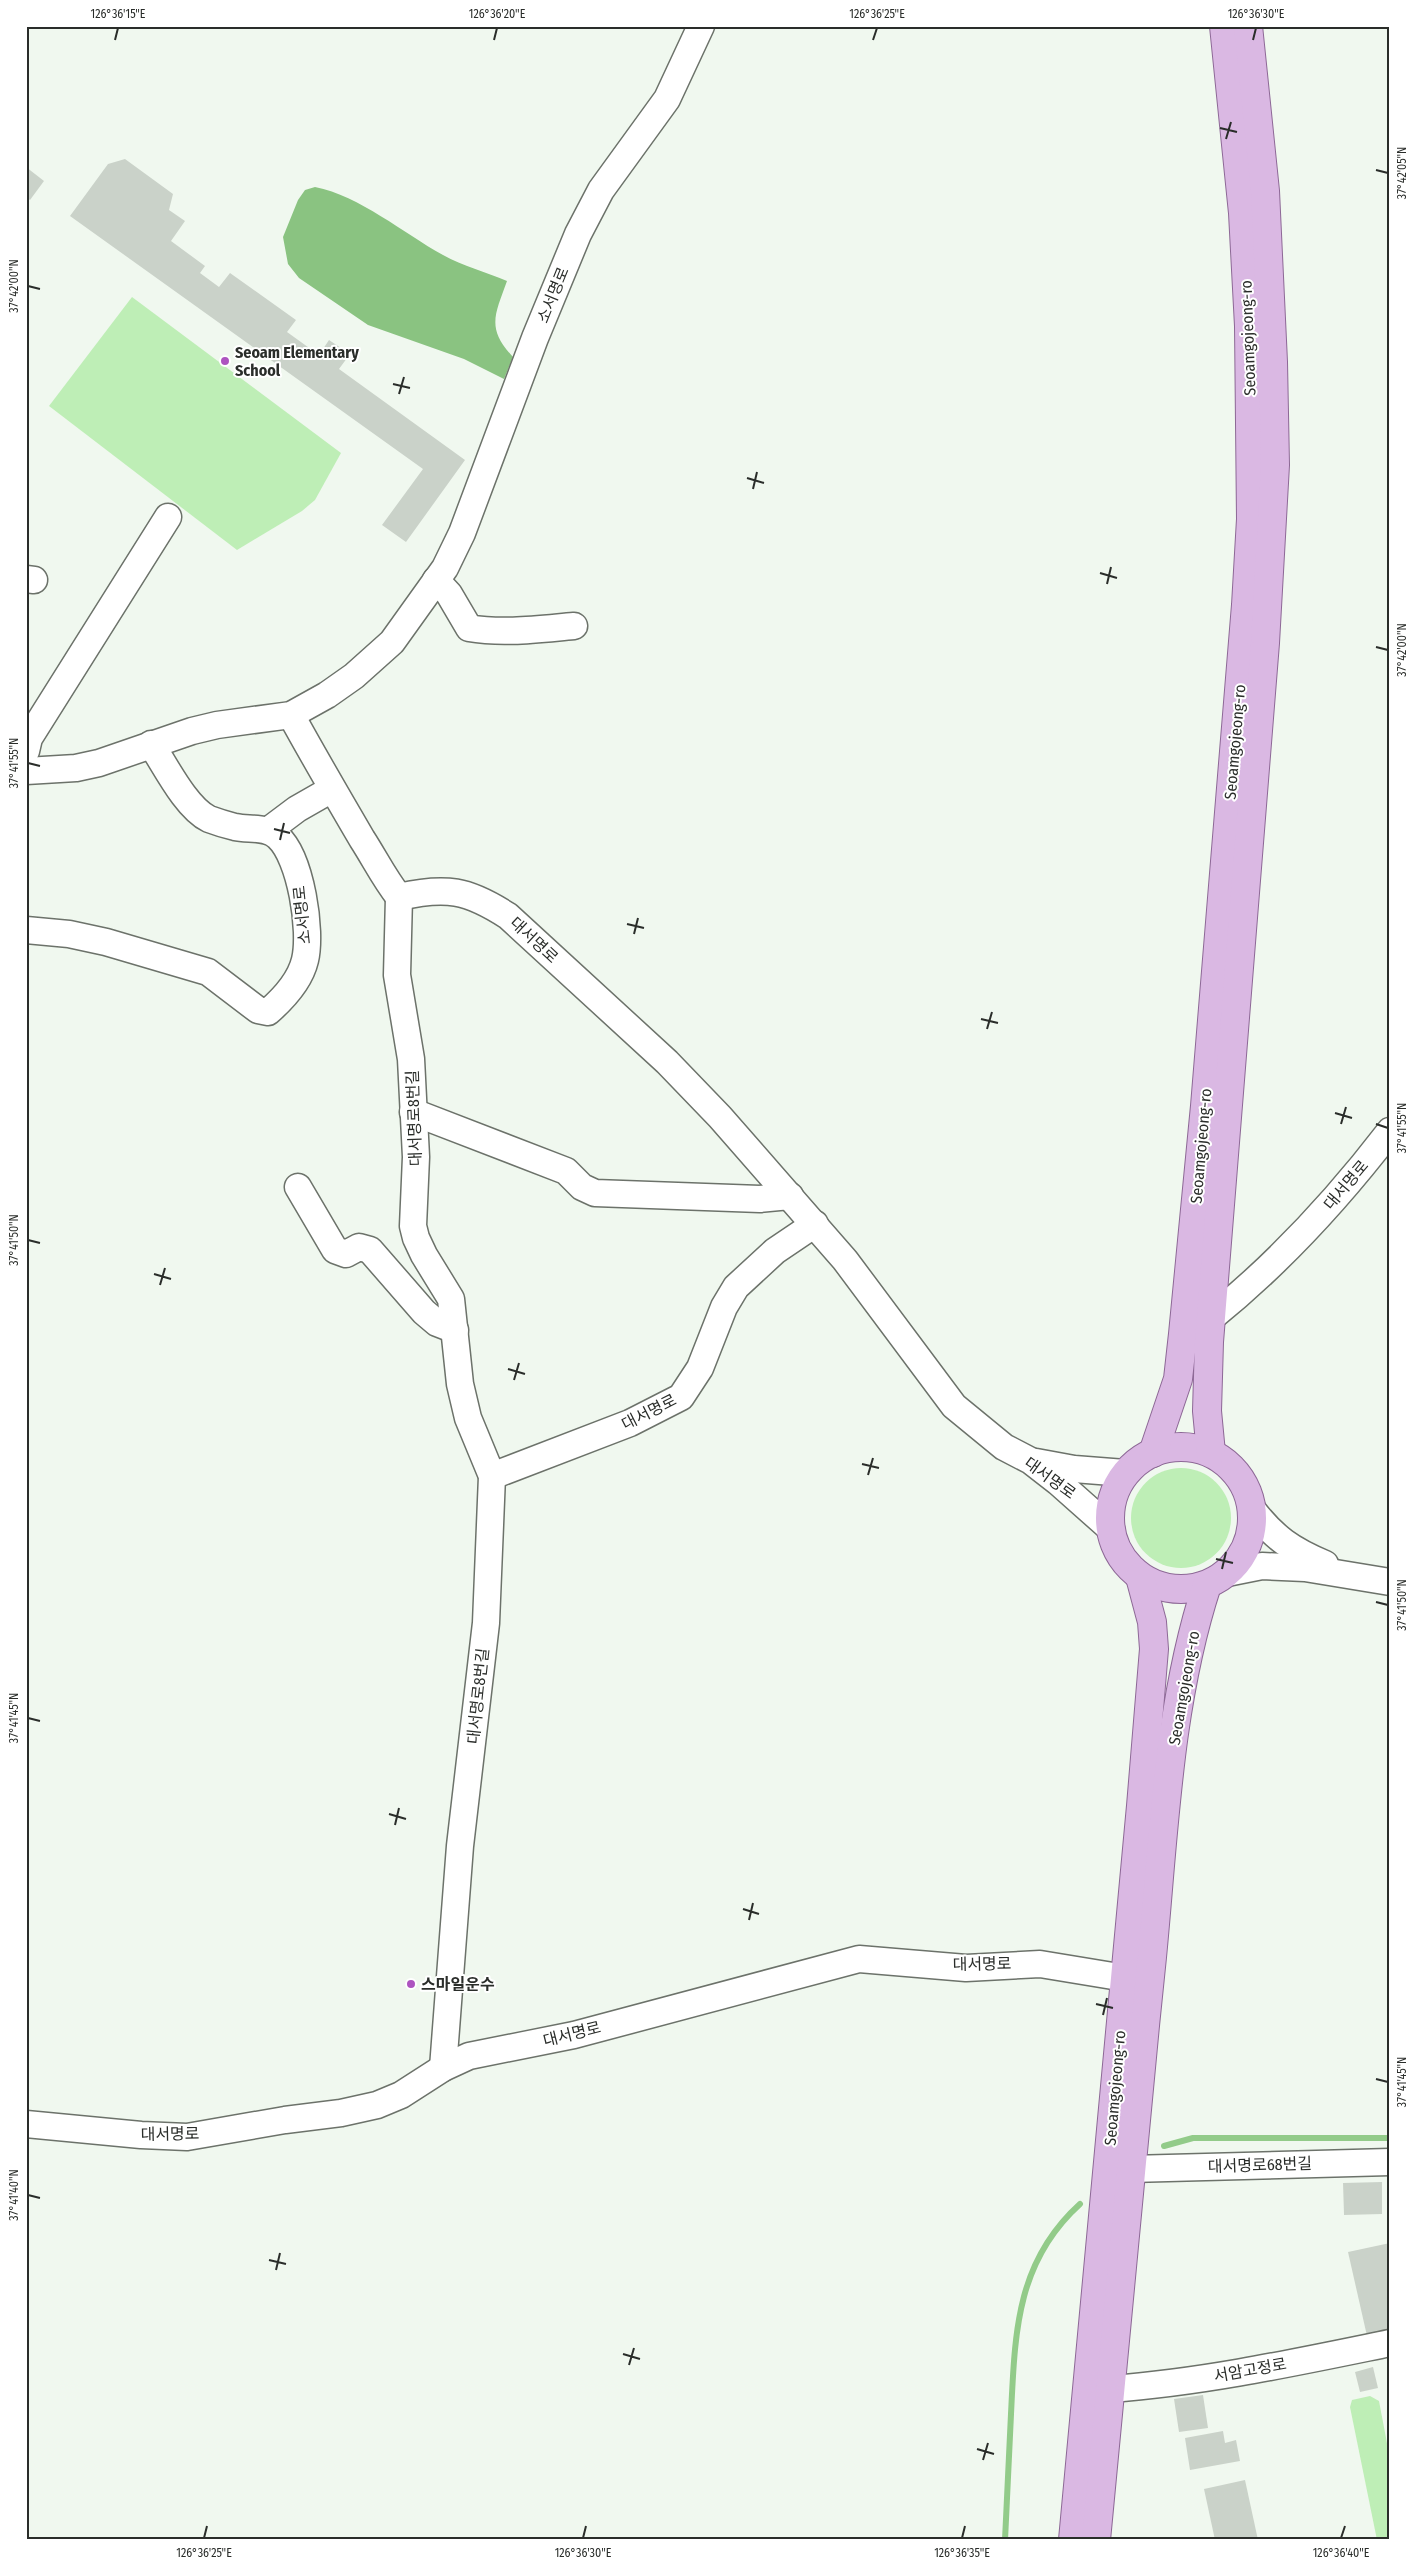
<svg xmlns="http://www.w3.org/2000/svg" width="1416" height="2566" font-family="'Fira Sans Condensed','Noto Sans KR',sans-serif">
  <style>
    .green { fill: #beeeb6 }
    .forest { fill: #8ac381 }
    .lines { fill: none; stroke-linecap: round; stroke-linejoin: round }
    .stream { stroke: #92cb89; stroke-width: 6 }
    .building { fill: #cad2c9 }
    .minor-casing { stroke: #6c726a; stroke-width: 29 }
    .major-casing { stroke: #8d6896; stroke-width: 30 }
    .minor { stroke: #fff; stroke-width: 26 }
    .major { stroke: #dab8e3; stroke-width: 28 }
    .ticks { fill: none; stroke: #2a2d2a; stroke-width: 2 }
    .poi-dot { fill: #ad54c0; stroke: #fff; stroke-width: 2 }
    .labels { text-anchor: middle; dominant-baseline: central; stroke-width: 4; stroke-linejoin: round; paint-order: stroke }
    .street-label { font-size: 16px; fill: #2a2d2a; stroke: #fff }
    .poi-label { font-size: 16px; font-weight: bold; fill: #2a2d2a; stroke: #fff; text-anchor: start }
    .neatline { fill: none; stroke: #2a2d2a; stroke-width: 2 }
    .ticks-label { font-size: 12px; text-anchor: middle; fill: #2a2d2a }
  </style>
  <rect width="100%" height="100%" fill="#f0f8ef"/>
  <g class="green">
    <path d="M132,297L341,453L315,500L302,511L237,550L49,406Z"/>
    <circle cx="1181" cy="1518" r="50"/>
    <path d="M1370,2396L1379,2401L1390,2459V2540H1377L1350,2407L1352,2400Z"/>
  </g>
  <path class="forest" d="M315,187C360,196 403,233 443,255C463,266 486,272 507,281C495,315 486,328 513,357L504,379L464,359L368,325L299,278L288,264L283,237L298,200L305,190Z"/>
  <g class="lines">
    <g class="stream">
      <path d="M1164,2146L1193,2138H1390"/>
      <path d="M1005,2540C1007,2498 1009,2456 1011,2414C1015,2333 1016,2262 1080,2204"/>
    </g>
  </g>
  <g class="building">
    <path d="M125,159L173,194L169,210L185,221L171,241L205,266L200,273L219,287L230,273L296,320L287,332L319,355L329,340L350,354L339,369L465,460L406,542L382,525L423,469L70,216L108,164Z"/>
    <path d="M26,167L44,181L30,200L26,197Z"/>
    <path d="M1382,2182V2214L1344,2215L1343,2183Z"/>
    <path d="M1390,2243V2331L1367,2336L1348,2252Z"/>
    <path d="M1373,2367L1378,2388L1360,2392L1355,2372Z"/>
    <path d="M1203,2395L1208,2428L1179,2432L1174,2399Z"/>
    <path d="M1223,2431L1225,2443L1236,2440L1240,2461L1190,2470L1185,2438Z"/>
    <path d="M1245,2480L1258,2540H1215L1204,2489Z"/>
  </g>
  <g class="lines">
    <g class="minor-casing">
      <g id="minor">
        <path d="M26,579L34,580"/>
        <path d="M436,580L449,594L469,628C503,634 539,629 574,626"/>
        <path d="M291,715C314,757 338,798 362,839C375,859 384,878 399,897C446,886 468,890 508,916L667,1062L720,1117L845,1260L954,1406L1004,1447L1031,1461L1058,1482L1111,1529"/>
        <path d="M26,751L29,738L168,517"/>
        <path d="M26,771L76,768L99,763L192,731L217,725L291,715L327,695L354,676L392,642L445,568L462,533L535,338L578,234L601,190L667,99L701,26"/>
        <path d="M269,830L297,809L332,789"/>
        <path d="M399,897L397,975L411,1059L416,1157L413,1226L416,1238L424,1255L451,1299L460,1384L468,1418L492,1476L486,1623L460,1846L443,2068"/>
        <path d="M26,930L69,934L106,942L208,972L258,1010L268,1012C283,999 300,981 305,960C312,931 301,858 278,837C267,826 249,830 235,827C227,825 217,822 209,819C186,808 165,765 151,744"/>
        <path d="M413,1112L566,1171L582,1187L595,1193L760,1199L790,1196"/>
        <path d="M298,1187L335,1250L346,1254L359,1247L370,1250L424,1312L437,1323L455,1330"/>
        <path d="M1211,1318C1279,1263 1337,1200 1390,1131"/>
        <path d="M1036,1462L1074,1469L1125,1473"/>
        <path d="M492,1476L630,1423L681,1397L700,1368L724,1307L736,1287L775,1251L815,1224"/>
        <path d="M1252,1509C1274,1538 1292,1550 1325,1564"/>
        <path d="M1227,1573L1262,1566L1305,1568L1390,1582"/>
        <path d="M26,2124L141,2135L187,2137L285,2120L341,2113L377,2105L401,2095L443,2068L469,2056L574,2035L859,1959L966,1968L1040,1964L1125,1978"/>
        <path d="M1130,2169L1390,2162"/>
        <path d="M1110,2389C1205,2382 1297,2362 1390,2343"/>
      </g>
    </g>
    <g class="major-casing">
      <g id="major">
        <circle cx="1181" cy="1518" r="71"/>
        <path d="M1153,1453L1178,1379L1183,1334L1205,1106L1246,605L1251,519L1249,326L1243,213L1224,26"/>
        <path d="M1211,1453L1207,1411L1209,1342L1265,643L1275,465L1273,362L1265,191L1248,26"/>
        <path d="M1073,2540L1141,1806L1154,1649L1152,1622L1140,1577"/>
        <path d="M1096,2540C1113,2345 1132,2151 1152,1957C1164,1833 1168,1704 1207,1585"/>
      </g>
    </g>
    <use href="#minor" class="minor"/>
    <use href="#major" class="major"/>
  </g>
  <path class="ticks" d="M115,40L118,28M494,40L497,28M873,40L877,28M1253,40L1256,28M1220,128L1237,132M1226,139L1231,122M1376,170L1388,173M28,286L40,289M393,384L410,388M399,394L404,377M747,478L764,483M753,489L757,472M1100,573L1117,578M1107,584L1111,567M1376,647L1388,650M28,763L40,766M274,829L290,833M280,840L284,823M627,924L644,928M634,934L638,918M981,1019L998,1023M987,1029L992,1012M1335,1113L1352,1118M1341,1124L1346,1107M1376,1124L1388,1128M28,1240L40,1243M154,1274L171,1279M160,1285L165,1268M508,1369L525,1374M514,1380L519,1363M862,1464L879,1468M868,1475L873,1458M1216,1559L1233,1563M1222,1569L1226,1552M1376,1602L1388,1605M28,1718L40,1721M389,1814L406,1819M395,1825L399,1808M743,1909L759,1914M749,1920L753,1903M1096,2004L1113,2008M1103,2015L1107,1998M1376,2079L1388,2082M28,2195L40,2198M269,2260L286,2264M276,2270L280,2253M623,2354L640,2359M629,2365L634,2348M977,2449L994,2454M983,2460L988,2443M204,2538L207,2526M583,2538L586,2526M962,2538L965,2526M1341,2538L1345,2526"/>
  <g class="poi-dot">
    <circle cx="225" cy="361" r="5"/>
    <circle cx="411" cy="1984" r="5"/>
  </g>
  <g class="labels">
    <g class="street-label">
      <text transform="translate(553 295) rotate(-68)">소서명로</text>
      <text transform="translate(1248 338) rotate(-92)">Seoamgojeong-ro</text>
      <text transform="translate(1235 742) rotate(-85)">Seoamgojeong-ro</text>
      <text transform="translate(302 915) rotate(-96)">소서명로</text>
      <text transform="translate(534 940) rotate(43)">대서명로</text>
      <text transform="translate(414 1118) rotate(-92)">대서명로8번길</text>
      <text transform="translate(1201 1146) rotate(-85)">Seoamgojeong-ro</text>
      <text transform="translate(1346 1185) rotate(-50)">대서명로</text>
      <text transform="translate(649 1412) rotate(-27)">대서명로</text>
      <text transform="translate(1050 1478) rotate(36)">대서명로</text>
      <text transform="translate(1184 1688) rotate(-80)">Seoamgojeong-ro</text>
      <text transform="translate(478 1696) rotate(-84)">대서명로8번길</text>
      <text transform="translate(982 1964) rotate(-1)">대서명로</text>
      <text transform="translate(572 2034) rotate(-14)">대서명로</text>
      <text transform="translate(1115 2088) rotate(-85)">Seoamgojeong-ro</text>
      <text transform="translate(170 2134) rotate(-1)">대서명로</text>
      <text transform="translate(1260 2165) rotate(-2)">대서명로68번길</text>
      <text transform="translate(1250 2370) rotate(-10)">서암고정로</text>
    </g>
    <g class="poi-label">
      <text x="235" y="352">Seoam Elementary<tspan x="235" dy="18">School</tspan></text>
      <text x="421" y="1984">스마일운수</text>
    </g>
  </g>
  <rect width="1416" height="2566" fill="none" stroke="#ffffff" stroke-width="55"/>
  <rect x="28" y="28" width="1360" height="2510" class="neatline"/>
  <g class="ticks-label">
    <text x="118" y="18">126°36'15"E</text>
    <text x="497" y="18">126°36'20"E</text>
    <text x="877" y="18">126°36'25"E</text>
    <text x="1256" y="18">126°36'30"E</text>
    <text transform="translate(1402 173) rotate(-90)" y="4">37°42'05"N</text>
    <text transform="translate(14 286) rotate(-90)" y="4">37°42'00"N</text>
    <text transform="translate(1402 650) rotate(-90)" y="4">37°42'00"N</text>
    <text transform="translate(14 763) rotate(-90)" y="4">37°41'55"N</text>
    <text transform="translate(1402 1128) rotate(-90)" y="4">37°41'55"N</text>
    <text transform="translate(14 1240) rotate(-90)" y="4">37°41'50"N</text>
    <text transform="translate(1402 1605) rotate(-90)" y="4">37°41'50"N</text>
    <text transform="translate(14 1718) rotate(-90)" y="4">37°41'45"N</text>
    <text transform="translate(1402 2082) rotate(-90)" y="4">37°41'45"N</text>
    <text transform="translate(14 2195) rotate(-90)" y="4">37°41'40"N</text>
    <text x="204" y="2557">126°36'25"E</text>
    <text x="583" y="2557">126°36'30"E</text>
    <text x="962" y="2557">126°36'35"E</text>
    <text x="1341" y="2557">126°36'40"E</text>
  </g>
</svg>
